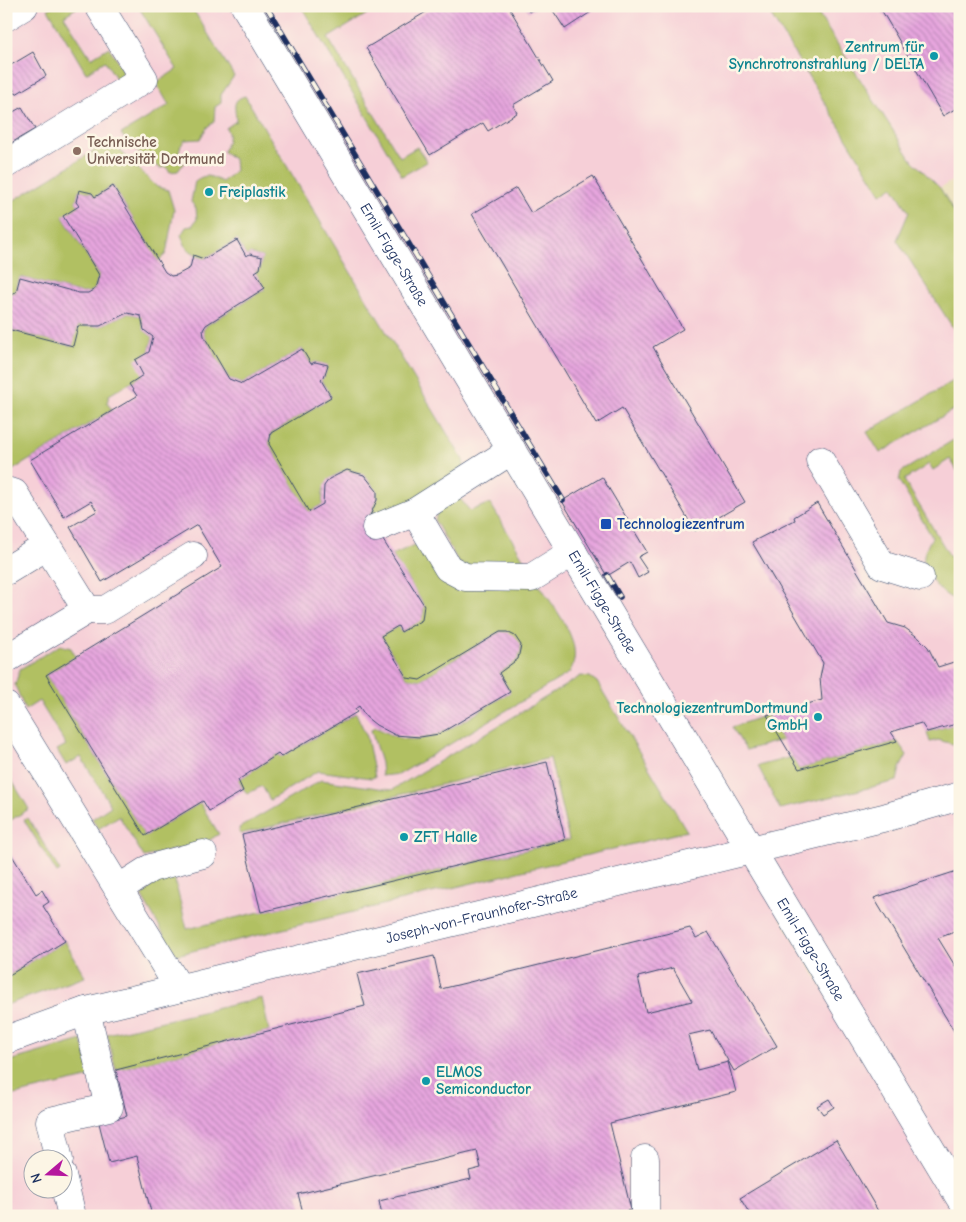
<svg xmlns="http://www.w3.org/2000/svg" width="966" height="1222" font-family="'Comic Neue',sans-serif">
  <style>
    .built { fill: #f6cfd7; fill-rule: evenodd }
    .grass { fill: #b1c062; stroke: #667860 }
    .building { fill: url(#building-back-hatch); fill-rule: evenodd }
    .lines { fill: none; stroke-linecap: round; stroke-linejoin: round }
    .minor-casing { stroke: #3a4a6c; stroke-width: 29 }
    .minor { stroke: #fff; stroke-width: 28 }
    .rail-casing { stroke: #1b2f5e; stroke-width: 5.5 }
    .rail { stroke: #fcf5e5; stroke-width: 4; stroke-dasharray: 11; stroke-linecap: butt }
    .culture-dot { fill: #0f9aa8; stroke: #fcf5e5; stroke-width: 2 }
    .education-dot { fill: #8d6e63; stroke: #fcf5e5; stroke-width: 2 }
    .transit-dot { fill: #1a4fb4; stroke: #fcf5e5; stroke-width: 2 }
    .labels { text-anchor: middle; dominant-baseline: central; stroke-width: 5; stroke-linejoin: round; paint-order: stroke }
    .culture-label { font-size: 15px; font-weight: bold; fill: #0d838f; stroke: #fcf5e5; text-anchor: start }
    .education-label { font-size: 15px; font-weight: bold; fill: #785e54; stroke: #fcf5e5; text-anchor: start }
    .street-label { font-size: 15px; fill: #1b2f5e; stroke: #fcf5e5 }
    .transit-label { font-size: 15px; font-weight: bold; fill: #164399; stroke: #fcf5e5; text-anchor: start }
  </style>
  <defs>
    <pattern id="building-back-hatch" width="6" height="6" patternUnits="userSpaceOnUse" patternTransform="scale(1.25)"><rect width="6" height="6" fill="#e7a6de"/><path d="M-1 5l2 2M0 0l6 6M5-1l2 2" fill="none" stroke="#ba88b7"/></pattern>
  </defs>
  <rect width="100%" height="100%" fill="#fcf5e5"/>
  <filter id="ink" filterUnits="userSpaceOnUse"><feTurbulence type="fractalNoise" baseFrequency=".02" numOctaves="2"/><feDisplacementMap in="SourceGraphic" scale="10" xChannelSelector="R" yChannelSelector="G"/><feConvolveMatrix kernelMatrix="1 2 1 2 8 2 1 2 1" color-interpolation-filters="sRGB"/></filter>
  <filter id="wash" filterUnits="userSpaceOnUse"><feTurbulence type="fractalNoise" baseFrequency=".0096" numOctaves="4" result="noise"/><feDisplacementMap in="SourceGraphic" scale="20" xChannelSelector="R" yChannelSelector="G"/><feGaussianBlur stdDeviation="1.12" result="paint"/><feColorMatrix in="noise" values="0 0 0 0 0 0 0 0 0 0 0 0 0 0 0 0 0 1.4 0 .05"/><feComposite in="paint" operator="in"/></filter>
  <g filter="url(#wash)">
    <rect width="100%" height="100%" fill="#ebe0bd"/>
    <path class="built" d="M6,6H960V176L940,188L960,221V1177L733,839L960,1216H6ZM32,1160H62V1190H32Z"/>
    <g class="grass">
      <path d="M53,6H79L64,16L91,58L109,47L123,70L122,77L117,80L105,61L86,73L48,9Z"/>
      <path d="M138,6H191L234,76L221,95V103L215,107L214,122L207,127L200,139L185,140C178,148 177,154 184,163L178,171L170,172L166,167L160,168C145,158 133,149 121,134L169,105L156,83L177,69Z"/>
      <path d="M301,6H374L375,9L328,38L400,157L417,147L427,162L402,176Z"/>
      <path d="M765,6H813L912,160L940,188L960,222V339L897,240L909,212L893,187L881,194Z"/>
      <path d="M245,96L463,460L464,466L389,519L369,518C383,496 374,473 347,470C330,476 320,485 323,504L309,512L269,444L271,433L331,397L321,380L324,377L327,365L315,362L311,364L302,349L242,384L229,379L204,336L203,330L207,325L265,289L255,272L260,269L262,257L250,254L246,256L237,240L204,259L187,249L181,235L186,227L192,226L197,219L196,208L191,202L195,181C206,173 210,176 222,182L235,171L234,159L223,152C227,143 231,136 226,128L236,121C236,109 230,100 245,96Z"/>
      <path d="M112,140L127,158L157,187L168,190L174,210L166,254L158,261L113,186L95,197L92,193L79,190L76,202L79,206L63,217L99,275L95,289L88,293H79L20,277L16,292L6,295V205Z"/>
      <path d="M6,309L11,311L8,329L72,346L78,326H100L127,313L141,316L144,330L153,337L143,375L109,395L107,403L112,410L6,474Z"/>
      <path d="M960,377V406L880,453L867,432Z"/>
      <path d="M960,436V475L950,459L933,470L929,464L904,480L960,573V600C943,600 921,571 924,555C925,549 930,542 932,537L899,481L901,472Z"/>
      <path d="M458,496L470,511L490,503L528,566L463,570L435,521L437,512Z"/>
      <path d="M414,545H422L435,556L538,585L542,588C556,612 587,645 569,673L400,774L382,776L381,763L371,730L374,727C385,731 394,738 406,739C440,743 481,709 510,692L499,673C505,669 514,665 518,658C527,644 513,632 500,632L420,680L407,678L381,636L398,626L401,632C414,625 425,621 424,605L392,555Z"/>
      <path d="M60,645L71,648L76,657L46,675L145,836L200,803L219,834L205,843L144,857L119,816L98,829L92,819L111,806L81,757L66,765L57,750L66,745L39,701L25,710L15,685L20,669Z"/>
      <path d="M581,676L590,677L597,682L687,831L176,955L142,897L160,876L173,873L187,929L569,840L550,758L240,834L239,828L321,780L392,790Z"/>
      <path d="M356,713L367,737L375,777L371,778L318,771L270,800L262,786L247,794L238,780L278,754L281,757Z"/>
      <path d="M767,715L782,740L746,750L732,727Z"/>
      <path d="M960,723V746L938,740L930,742L927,732Z"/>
      <path d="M897,741L907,755L900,768L897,781L780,809L758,766L792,757L799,769Z"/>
      <path d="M6,771L29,809L6,823Z"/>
      <path d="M28,818L60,871L57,873L24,820Z"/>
      <path d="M65,941L85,977L6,1005V977Z"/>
      <path d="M262,998L269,1031L116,1070L107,1034Z"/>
      <path d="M82,1040L91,1077L6,1097V1062Z"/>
    </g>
    <g id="blocks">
      <g class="building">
        <path d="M436,6H508L553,81L513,105L517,113L488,131L483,123L430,155L366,48Z"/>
        <path d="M525,6H538L529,12Z"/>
        <path d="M550,6H600L565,29Z"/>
        <path d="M879,6H960V106L943,116Z"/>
        <path d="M33,52L46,76L16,94L6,77V68Z"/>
        <path d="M6,86L12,96L6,100Z"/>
        <path d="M22,107L35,129L6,146V116Z"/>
        <path d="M593,176L683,329L653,347L745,502L695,531L622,408L596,424L472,214L516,188L531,213Z"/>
        <path d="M113,186L165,272L171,276L177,275L190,268L193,255L204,259L237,240L246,256L250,254L262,257L260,269L255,272L265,288L206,325L203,330L204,336L229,379L242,384L302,349L311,364L315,362L328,365L324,377L321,380L331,397L271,433L269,444L309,512L323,504L324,486L329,479L347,470L364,475L377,491V500L369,518L424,605L422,620L401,632L398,626L381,636L407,678L420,680L500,632H507L515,636L521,645L518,659L499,673L510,692L439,734L420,737L395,735L376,725L366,717L359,706L355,709L357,712L281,757L278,754L238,780L243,791L209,811L203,801L145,836L46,675L222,567L197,525L102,582L70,527L97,511L91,501L64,517L30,460L137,396L129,384L143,375L135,360L149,352L153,337L144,330L141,316L127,313L100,326H78L73,346L7,329L11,311L6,309V295L16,292L20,277L79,293H88L95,289L99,275L63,216L79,206L76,202L79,190L92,193L95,197Z"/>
        <path d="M602,477L647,552L638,557L648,572L638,578L630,562L607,576L562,501Z"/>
        <path d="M817,503L888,623L905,628L919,638L928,647L938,667L960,660V723L927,732L921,723L891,732L897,741L799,769L767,715L822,700L820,678L823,663L752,542L795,520L794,517Z"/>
        <path d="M547,762L565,840L261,912L242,835Z"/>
        <path d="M6,846L36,894L42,890L49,902L43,906L65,941L6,977Z"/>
        <path d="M960,870V930L938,938L960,974V1041L874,898Z"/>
        <path d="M690,928L696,938L708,932L777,1046L734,1071L710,1030L688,1035L697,1070L728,1062L736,1092L610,1123L631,1210L626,1211L627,1216H382L379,1201L471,1179L469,1171L481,1168L477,1151L298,1194L304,1216H152L137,1156L109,1163L99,1123L127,1116L116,1070L365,1006L357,974L434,956L441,989ZM673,968L692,1001L646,1012L638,977Z"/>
        <path d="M829,1099L834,1107L823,1114L817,1106Z"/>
        <path d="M836,1140L881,1216H751L740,1198Z"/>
      </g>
    </g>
  </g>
  <g filter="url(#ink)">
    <use href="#blocks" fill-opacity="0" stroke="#3a4a6c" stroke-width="1"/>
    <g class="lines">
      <g class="minor-casing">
        <g id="minor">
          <path id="s1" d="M245,6L960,1198"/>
          <path d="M6,17L24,6"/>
          <path d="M6,164L144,79L99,6"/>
          <path d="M820,460L882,565L920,577"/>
          <path d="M6,491L14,493L87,610L6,659"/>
          <path d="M415,512L448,568L465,577L531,578L573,552"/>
          <path d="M376,528L415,512L512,450"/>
          <path d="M6,571L47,546"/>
          <path d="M87,610H105L193,556"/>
          <path d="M6,706L179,988"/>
          <path d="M118,889L151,868L203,854"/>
          <path id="s2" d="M6,1040L86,1011L887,817L960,796"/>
          <path d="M645,1159V1216"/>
          <path d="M59,1160L50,1121L109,1107L86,1011"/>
          <path d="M62,1175L72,1216"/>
        </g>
      </g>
      <use href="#minor" class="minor"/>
      <g class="rail-casing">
        <g id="rail">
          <path d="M266,6L563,500"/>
          <path d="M607,575L620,597"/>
        </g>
      </g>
      <use href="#rail" class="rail"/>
    </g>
  </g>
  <g class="culture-dot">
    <circle cx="934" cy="56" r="5"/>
    <circle cx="209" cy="192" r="5"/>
    <circle cx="818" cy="717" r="5"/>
    <circle cx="404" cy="837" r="5"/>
    <circle cx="426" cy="1081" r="5"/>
  </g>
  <circle class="education-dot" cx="77" cy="151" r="5"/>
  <rect class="transit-dot" x="600" y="518" width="12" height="12" rx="2.5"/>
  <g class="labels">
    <g class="culture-label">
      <text x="924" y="47" text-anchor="end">Zentrum für<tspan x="924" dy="17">Synchrotronstrahlung / DELTA</tspan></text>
      <text x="219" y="192">Freiplastik</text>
      <text x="808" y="708" text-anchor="end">TechnologiezentrumDortmund<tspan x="808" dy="17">GmbH</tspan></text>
      <text x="414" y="837">ZFT Halle</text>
      <text x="436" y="1072">ELMOS<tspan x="436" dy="17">Semiconductor</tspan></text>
    </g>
    <g class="education-label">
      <text x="87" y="142">Technische<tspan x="87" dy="17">Universität Dortmund</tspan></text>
    </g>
    <g class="street-label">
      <text stroke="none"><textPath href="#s1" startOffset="290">Emil-Figge-Straße</textPath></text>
      <text stroke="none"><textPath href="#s1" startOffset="695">Emil-Figge-Straße</textPath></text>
      <text stroke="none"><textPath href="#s2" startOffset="492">Joseph-von-Fraunhofer-Straße</textPath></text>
      <text stroke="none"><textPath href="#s1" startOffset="1100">Emil-Figge-Straße</textPath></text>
    </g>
    <g class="transit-label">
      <text x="617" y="524">Technologiezentrum</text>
    </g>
  </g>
  <rect width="966" height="1222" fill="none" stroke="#fcf5e5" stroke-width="25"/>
  <g transform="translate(48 1174) rotate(251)"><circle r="24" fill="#fcf5e5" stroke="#a2a6af"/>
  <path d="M0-4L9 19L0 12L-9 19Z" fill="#b5179e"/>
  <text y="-8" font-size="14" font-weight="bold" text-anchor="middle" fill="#1b2f5e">N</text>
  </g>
</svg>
